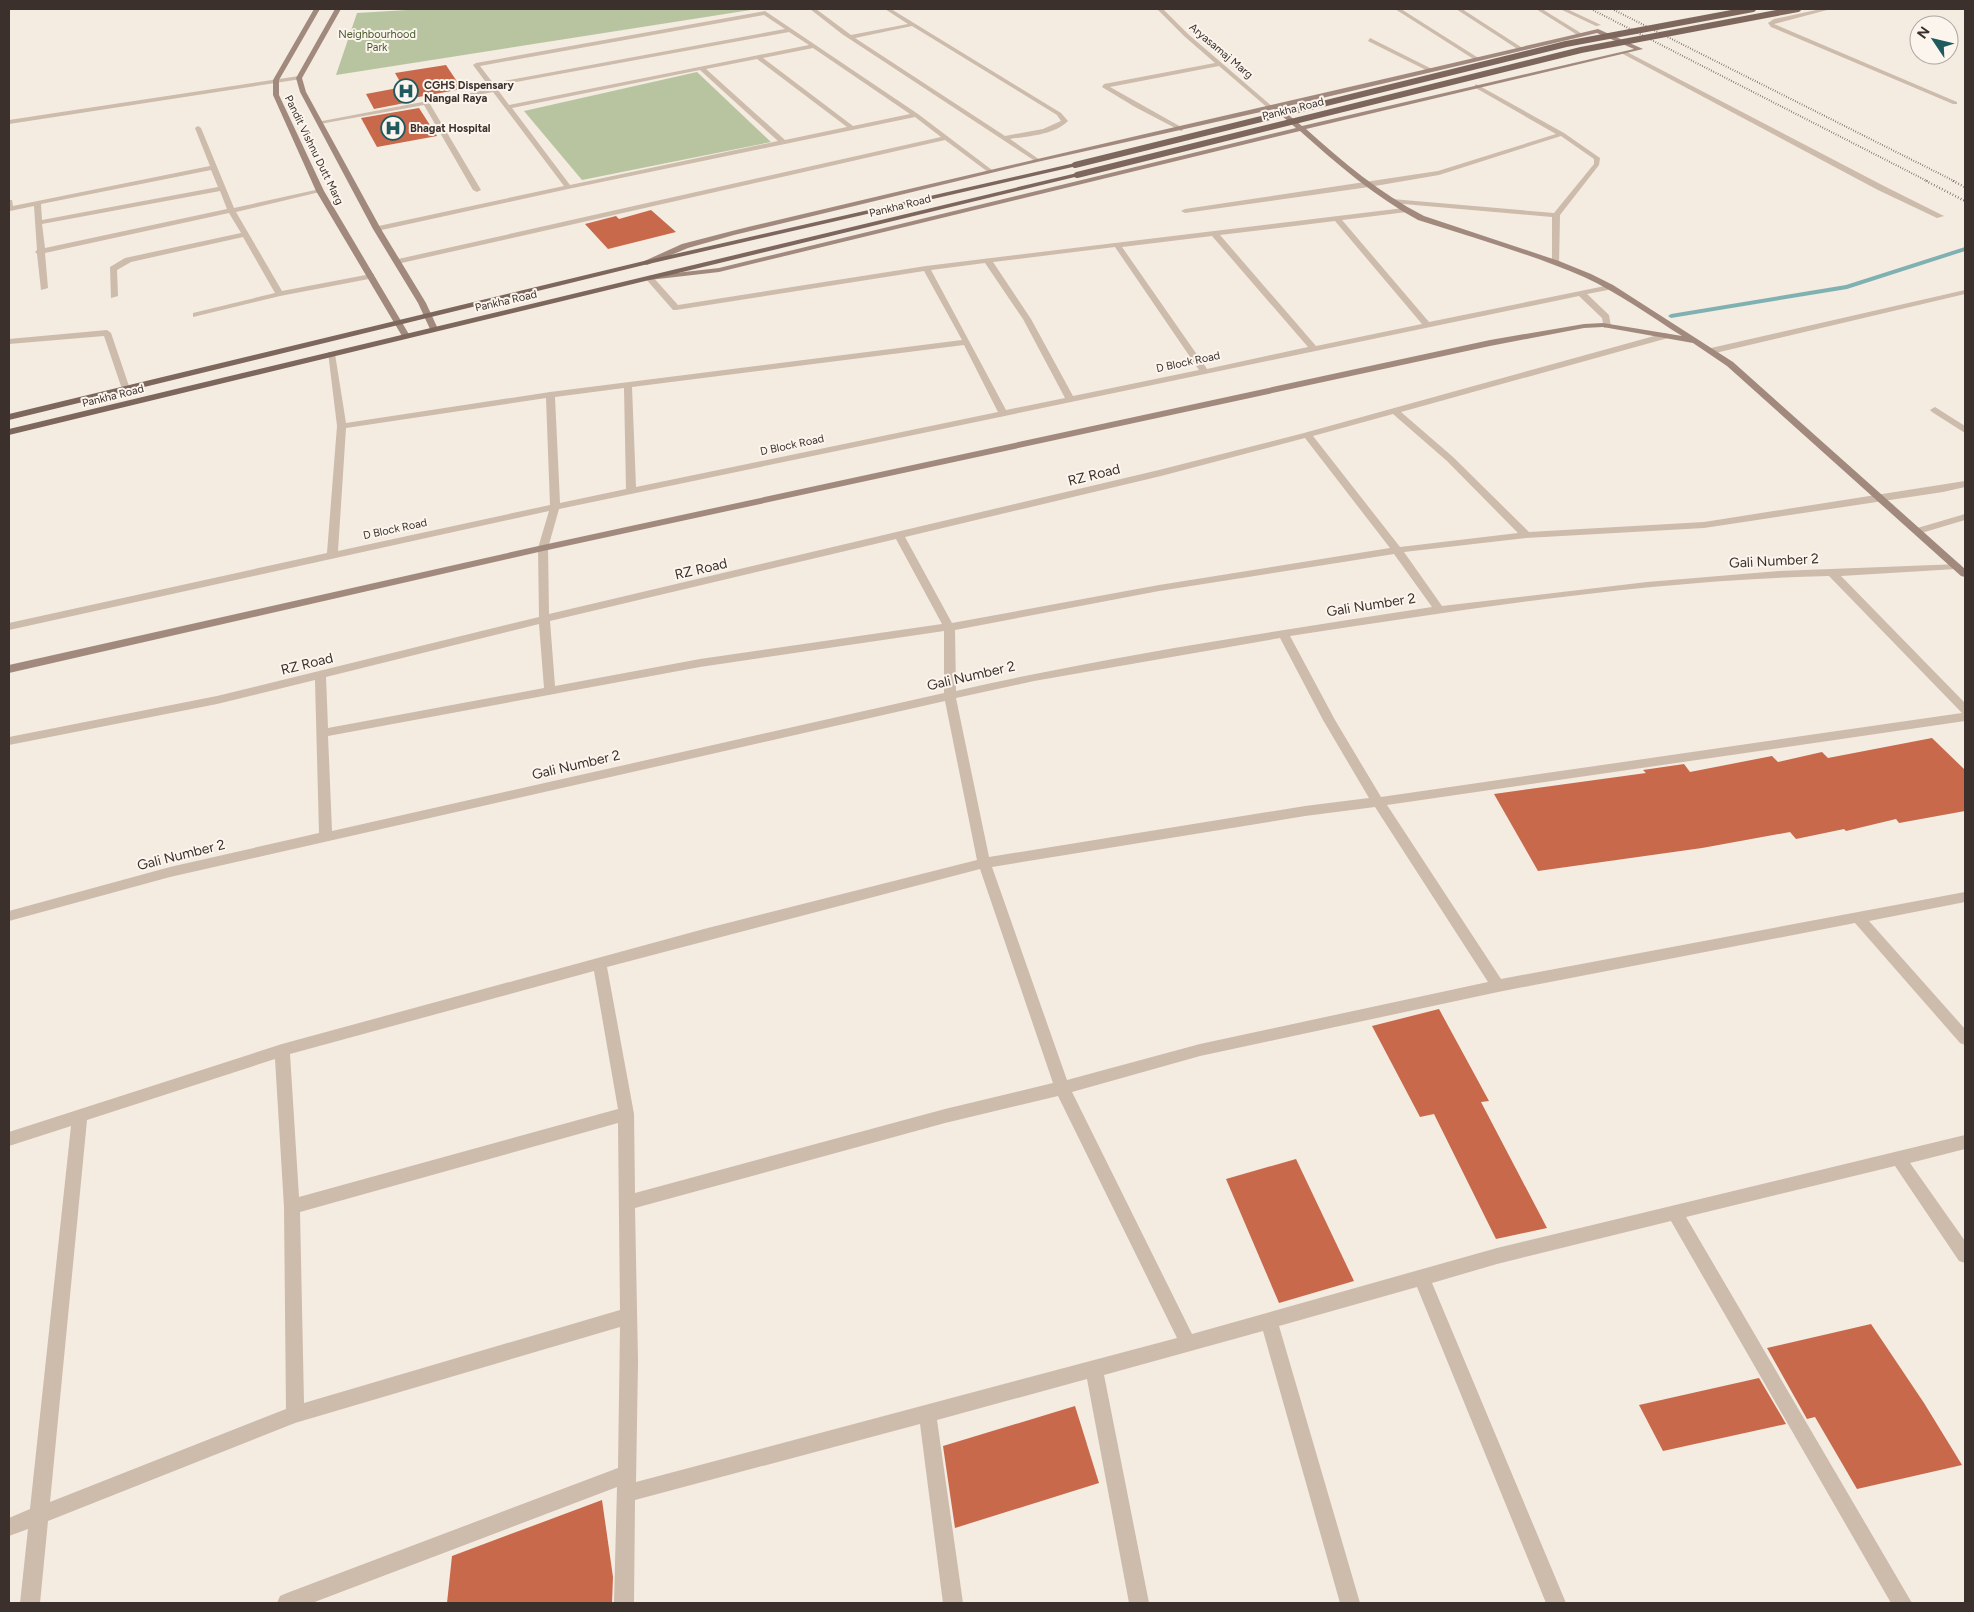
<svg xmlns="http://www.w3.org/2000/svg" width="1974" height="1612" font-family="Figtree,sans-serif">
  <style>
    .green { fill: #b8c4a0 }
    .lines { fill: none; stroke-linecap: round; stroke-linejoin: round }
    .stream { fill: #7fb0b2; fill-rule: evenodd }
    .building { fill: #c8694b }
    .lane { fill: #cdbbac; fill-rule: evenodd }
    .street { fill: #cdbbac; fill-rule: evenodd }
    .secondary { fill: #a18a7d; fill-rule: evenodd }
    .primary { fill: #7d675c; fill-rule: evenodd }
    .rail-far1 { stroke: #3b302b; stroke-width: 2; stroke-dasharray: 0.5 2; stroke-linecap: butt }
    .rail { stroke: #3b302b; stroke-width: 2.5; stroke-dasharray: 0.5 2.5; stroke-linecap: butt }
    .primary-bridge { stroke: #7d675c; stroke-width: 6 }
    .labels { text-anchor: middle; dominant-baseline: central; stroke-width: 4; stroke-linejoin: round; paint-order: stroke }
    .far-park-label { font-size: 11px; fill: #4a5a2e; stroke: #fbf5ee }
    .far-street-label { font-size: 11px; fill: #3b302b; stroke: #fbf5ee }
    .far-poi-label { font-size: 11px; font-weight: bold; fill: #3b302b; stroke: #fbf5ee; text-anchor: start }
    .street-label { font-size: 14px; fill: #3b302b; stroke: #fbf5ee }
  </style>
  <rect width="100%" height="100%" fill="#f4ebe1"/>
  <g class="green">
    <path d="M424,9H757L336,75L357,13Z"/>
    <path d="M697,72L771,142L582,180L524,111Z"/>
  </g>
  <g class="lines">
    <path class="stream" d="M1965,247V251L1847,289L1671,318L1668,316L1671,314L1846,285Z"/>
  </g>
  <g class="building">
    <path d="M446,65L462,89L413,98L415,101L374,109L366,94L403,87L395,73Z"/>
    <path d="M419,108L437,136L377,147L361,118Z"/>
    <path d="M651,210L676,232L608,249L585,224L616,216L619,219Z"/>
    <path d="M1932,738L1965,770V811L1899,823L1896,819L1846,831L1844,829L1796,839L1790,832L1702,848L1538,871L1494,794L1646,773L1643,770L1684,764L1690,772L1772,756L1778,762L1822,752L1828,758Z"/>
    <path d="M1439,1009L1489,1101L1481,1102L1547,1228L1496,1239L1434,1114L1420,1117L1372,1026Z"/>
    <path d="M1296,1159L1354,1281L1279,1303L1226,1179Z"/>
    <path d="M1871,1324L1924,1403L1962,1465L1857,1489L1815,1417L1807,1419L1767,1348Z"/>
    <path d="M1759,1378L1786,1424L1663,1451L1639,1405Z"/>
    <path d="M1075,1406L1099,1483L955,1528L943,1446Z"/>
    <path d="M602,1500L613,1577L612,1603H447L452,1556Z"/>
  </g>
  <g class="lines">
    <g class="lane">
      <path d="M1560,9H1567L1601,25L1596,26Z"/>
      <path d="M1821,9H1831L1774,24L1957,102V104H1953L1771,27L1768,23L1774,19Z"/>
    </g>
    <g class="street">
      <path d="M810,9H816L851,35L908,24L885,9H891L1061,113L1068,121C1054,135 1029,136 1010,139L1040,160L1035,161L842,34ZM912,26L1057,115L1061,121L1043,129L1005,136L855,38Z"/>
      <path d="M1157,9H1163L1188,34L1273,107V109H1269L1219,66L1110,87L1183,128V130L1181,131L1135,107L1102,87L1104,84L1215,63L1184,36Z"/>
      <path d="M1395,9H1401L1480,59L1475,60Z"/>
      <path d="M1456,9H1462L1524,49L1519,50Z"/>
      <path d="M1536,9H1542L1584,35L1579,36Z"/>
      <path d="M765,11L918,114L992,170V172H988L945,140L397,264L393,262L394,260L941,137L915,117L568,189L377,231L373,229L374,227L564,186L493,92L430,104L481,190L477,192L473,190L424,105L320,124L317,122L491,89L473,65L476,63ZM764,15L785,29L493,83L480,66ZM789,32L809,45L509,105L495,86ZM813,48L910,114L853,126L763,58ZM757,59L847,127L785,140L706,69ZM700,70L778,141L570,185L512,108Z"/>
      <path d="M1370,38L1432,69L1433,70L1428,71L1368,41Z"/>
      <path d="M1623,52H1627L1884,186L1944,216L1937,218L1878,190L1623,54Z"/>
      <path d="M299,76L301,79L9,124V120Z"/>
      <path d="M1476,84L1564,133L1600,158L1599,165L1560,215L1559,265L1552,263V217L1392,203L1388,201L1392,199L1554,213L1594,164V159L1561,136L1439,175L1369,187L1185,213L1181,211L1185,209L1438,171L1556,134L1474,87Z"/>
      <path d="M198,126L201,128L234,208L320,189L324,191L236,212L282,291L371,274H374V278L280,296L193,317V313L275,293L243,237L131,262L117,270L118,296L111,298L110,267L125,258L241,233L229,213L45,253L48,288L41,290L37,254L35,252L37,250L34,206L10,211L9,200H12L13,206L210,166L195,128ZM211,170L218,187L42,220L41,204ZM220,191L227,209L45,248L42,224Z"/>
      <path d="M1404,208L1408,210L1407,212L1342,220L1429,322L1610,285H1613V289L1587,294L1609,315L1611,326L1604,328L1602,318L1579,296L559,509L548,548L549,614L1159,470L1304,433L1665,333L1668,334V338L1401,412L1453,457L1529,532L1704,522L1965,481V487L1943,492L1704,528L1526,538L1404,552L1442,606L1647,582L1779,571L1960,564L1961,566L1960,568L1956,569L1841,576L1965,703V721L1387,805L1501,979L1965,892V902L1869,921L1965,1029V1045L1960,1043L1855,923L1498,992L1200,1056L1072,1092L1192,1334L1497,1248L1965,1135V1149L1910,1163L1965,1241V1263L1959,1261L1895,1166L1686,1217L1912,1603H1891L1671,1221L1497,1264L1432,1283L1566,1603H1546L1417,1287L1279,1326L1360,1603H1340L1263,1331L1104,1375L1149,1603H1129L1087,1379L937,1420L963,1603H943L920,1424L635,1500L634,1603H614L617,1487L312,1603H277L280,1596L287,1593L618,1468L620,1327L295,1423L48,1521L40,1603H20L28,1529L9,1536V1518L30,1509L71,1126L9,1146V1132L282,1044L704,929L977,860L945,701L170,877L9,921V911L170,867L319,833L315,680L217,704L9,745V737L217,696L539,617L538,548L549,511L9,630V623L327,553L337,426L328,352L335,354L346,423L550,392L962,340L924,271L676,310H673L645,278L652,276L678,305L926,266ZM1335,221L1422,324L1316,346L1220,235ZM1212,236L1308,347L1207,369L1122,247ZM1115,247L1199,370L1073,396L1031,319L993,262ZM985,263L1023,319L1065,398L1006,410L931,270ZM964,345L998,412L636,487L632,387ZM624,388L626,489L560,503L555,397ZM546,398L550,505L338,551L346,428ZM1393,414L1447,461L1518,533L1400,547L1313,436ZM1305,438L1390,548L1159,585L952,623L905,537L1161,476ZM896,539L942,624L700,659L555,686L550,621ZM1394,554L1432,607C1272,632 1113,655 956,691L955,630L1159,591ZM1829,576L1962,713L1381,797L1335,720L1290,636C1468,609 1648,580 1829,576ZM539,624L544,688L328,728L326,677ZM944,631V693L332,831L328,736L700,667ZM1280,638L1323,720L1369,798L1305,806L989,857L956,698L1034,681ZM1375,807L1488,982L1200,1044L1067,1080L992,867L1305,816ZM980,869L1053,1083L945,1109L635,1193L634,1114L607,967ZM594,971L618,1109L299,1197L290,1054ZM275,1059L284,1207L286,1409L50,1502L87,1120ZM1058,1096L1177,1338L636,1482L638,1361L635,1208L945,1123ZM618,1123L620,1310L304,1403L300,1212Z"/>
      <path d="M1965,290V294L1711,354L1707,351L1711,348Z"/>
      <path d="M107,330L111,333L130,389L129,391L126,392L122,389L104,336L9,344V339Z"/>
      <path d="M1935,407L1965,426V433L1932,412L1930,410Z"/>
      <path d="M1965,514V520L1918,534L1913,531L1914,529Z"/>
    </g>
    <g class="secondary">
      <path d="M314,9H320L279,80V95L324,191L410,336L409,338L402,336L316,191L273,95V80Z"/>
      <path d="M335,9H341L302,78L306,92L381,229L426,303L438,329L437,331L430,329L418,303L373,229L300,92L296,78Z"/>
      <path d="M1598,29L1643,49L1306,129C1343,162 1379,193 1424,216L1559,261L1591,274L1613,285L1733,362L1965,569V577L1961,576L1727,366L1693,343L1603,327L1584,328L1490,346L543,551L9,673V665L543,545L1490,340L1584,324L1603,323L1682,336C1650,316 1619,293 1584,277C1531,254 1474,238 1418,220C1374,196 1337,164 1300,131L719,272L649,280L645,278L649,276L719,268L1296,128L1274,109L1037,162L734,235L688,248L647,265L640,263L682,244L732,231C1020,162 1309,97 1598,29ZM1597,33L1634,49L1302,126L1280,108Z"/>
    </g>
    <g class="primary">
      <path d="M1075,163L1078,165L1077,166L644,265L9,420V414L644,261Z"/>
      <path d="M1077,173L1080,175L1079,176L9,435V429Z"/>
    </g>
    <g class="rail-far1">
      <path d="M1591,9L1929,182"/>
      <path d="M1612,9L1956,182"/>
    </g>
    <g class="rail">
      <path d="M1926,181L1965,201"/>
      <path d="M1953,181L1965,187"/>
    </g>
    <g class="primary-bridge">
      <path d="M1075,165L1566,44L1753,9"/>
      <path d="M1077,175L1581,50L1798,9"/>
    </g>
  </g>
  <defs>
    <g id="hospital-ring" transform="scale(1.25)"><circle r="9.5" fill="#fbf5ee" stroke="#1f5a5e" stroke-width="1.5"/><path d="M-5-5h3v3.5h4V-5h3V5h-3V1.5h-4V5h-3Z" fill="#1f5a5e"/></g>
  </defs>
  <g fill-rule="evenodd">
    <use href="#hospital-ring" x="406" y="91"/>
    <use href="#hospital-ring" x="393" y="128"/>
  </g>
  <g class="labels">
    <g class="far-park-label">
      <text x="377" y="34">Neighbourhood<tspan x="377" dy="13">Park</tspan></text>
    </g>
    <g class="far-street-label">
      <text transform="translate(1221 51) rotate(40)">Aryasamaj Marg</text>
      <text transform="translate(1293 109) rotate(-14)">Pankha Road</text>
      <text transform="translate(314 150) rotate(64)">Pandit Vishnu Dutt Marg</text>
      <text transform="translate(900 206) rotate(-14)">Pankha Road</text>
      <text transform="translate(506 301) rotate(-13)">Pankha Road</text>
      <text transform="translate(1188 362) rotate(-12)">D Block Road</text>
      <text transform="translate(113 396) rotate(-14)">Pankha Road</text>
      <text transform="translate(792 445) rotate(-12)">D Block Road</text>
      <text transform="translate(395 529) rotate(-12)">D Block Road</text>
    </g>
    <g class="far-poi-label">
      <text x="424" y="85">CGHS Dispensary<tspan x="424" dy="13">Nangal Raya</tspan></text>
      <text x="410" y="128">Bhagat Hospital</text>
    </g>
    <g class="street-label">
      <text transform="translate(1094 475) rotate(-14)">RZ Road</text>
      <text transform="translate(1774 561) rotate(-3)">Gali Number 2</text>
      <text transform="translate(701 569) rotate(-13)">RZ Road</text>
      <text transform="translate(1371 605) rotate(-9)">Gali Number 2</text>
      <text transform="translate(307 664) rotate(-14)">RZ Road</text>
      <text transform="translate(971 676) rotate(-13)">Gali Number 2</text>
      <text transform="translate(576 765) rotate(-13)">Gali Number 2</text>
      <text transform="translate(181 855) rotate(-14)">Gali Number 2</text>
    </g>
  </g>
  <rect width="1974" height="1612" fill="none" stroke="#3b302b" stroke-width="20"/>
  <g transform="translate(1934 40) rotate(305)"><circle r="24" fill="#fbf5ee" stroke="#aea6a0"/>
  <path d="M0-4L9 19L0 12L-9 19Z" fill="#1f5a5e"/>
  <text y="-8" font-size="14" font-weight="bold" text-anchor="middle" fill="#3b302b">N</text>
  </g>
</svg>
